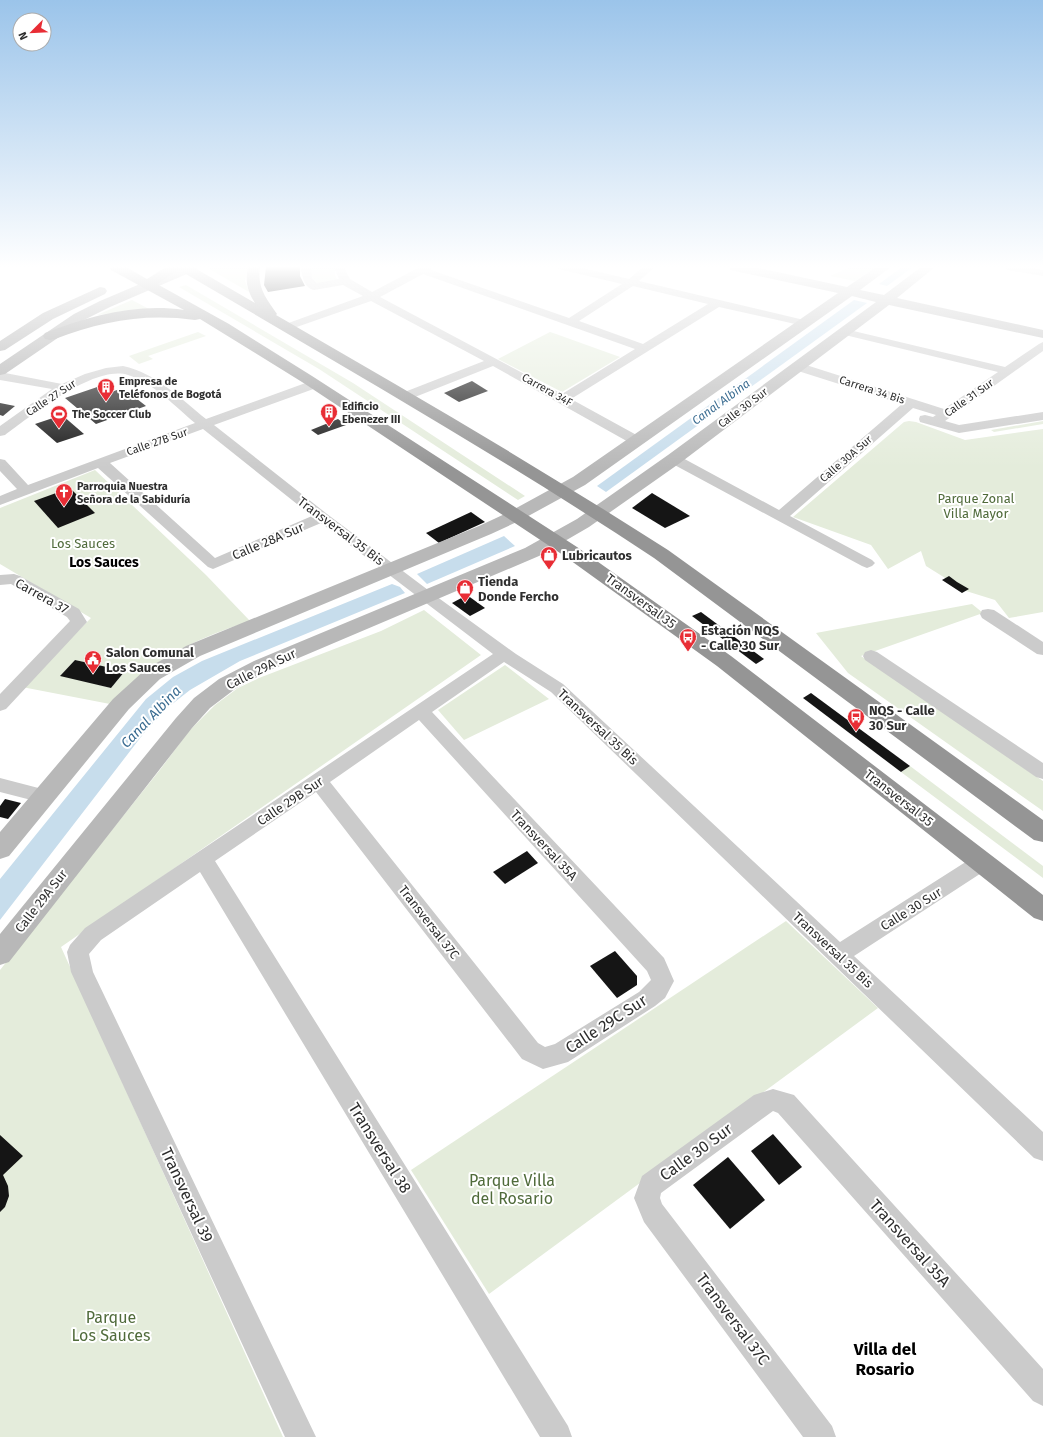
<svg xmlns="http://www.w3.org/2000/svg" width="1043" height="1437" font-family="'Fira Sans',sans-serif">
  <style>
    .green { fill: #e4ecdb; fill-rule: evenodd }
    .water { fill: #c7ddec }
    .building { fill: #151515 }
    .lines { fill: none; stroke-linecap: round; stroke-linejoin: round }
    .street { fill: #cbcbcb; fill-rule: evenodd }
    .secondary { fill: #b8b8b8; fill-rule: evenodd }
    .primary { fill: #a6a6a6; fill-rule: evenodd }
    .highway { fill: #959595; fill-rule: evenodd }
    .labels { text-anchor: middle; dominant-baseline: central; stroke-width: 4; stroke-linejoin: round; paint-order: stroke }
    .far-poi-label { font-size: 11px; font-weight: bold; fill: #2e2e2e; stroke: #fff; text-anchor: start }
    .far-street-label { font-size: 11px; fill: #2e2e2e; stroke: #fff }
    .far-water-label { font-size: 12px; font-style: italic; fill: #3b6d92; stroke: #fff }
    .park-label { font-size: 13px; fill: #506b3b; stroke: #fff }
    .street-label { font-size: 13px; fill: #2e2e2e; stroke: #fff }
    .poi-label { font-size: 13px; font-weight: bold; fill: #2e2e2e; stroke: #fff; text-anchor: start }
    .neighbourhood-label { font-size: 14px; font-weight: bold; fill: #000; stroke: #fff }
    .water-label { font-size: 14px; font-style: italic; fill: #3b6d92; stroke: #fff }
    .near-street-label { font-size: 16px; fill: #2e2e2e; stroke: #fff }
    .near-park-label { font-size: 16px; fill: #506b3b; stroke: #fff }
    .near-neighbourhood-label { font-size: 17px; font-weight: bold; fill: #000; stroke: #fff }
  </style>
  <rect width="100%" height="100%" fill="#fff"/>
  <g class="green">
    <path d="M206,267H248L245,281L249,292Z"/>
    <path d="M311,267H335V275L338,281L318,284L311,276Z"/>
    <path d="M850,267H876L855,281L830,276Z"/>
    <path d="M186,285L353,383L525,496L518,500L319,369L179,287Z"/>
    <path d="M132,300L149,309L97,315Z"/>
    <path d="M198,332L206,336L148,356L153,359L139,364L129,356Z"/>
    <path d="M550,332L556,334L620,357L562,392L498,359Z"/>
    <path d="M909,421L916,422L965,440L1043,429V612L1009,618L995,600L966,591L926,566L921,551L888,569L871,545L793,517L904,422Z"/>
    <path d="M1043,421V424L994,432L991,430Z"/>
    <path d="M95,470L206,575L250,621C211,634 173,649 141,675C130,683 120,694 110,704L22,687L91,618L0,564V508ZM75,660L125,671L111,688L61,675Z"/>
    <path d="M972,604L983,613L861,656L1043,781V811L848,673L816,633Z"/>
    <path d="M424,610L481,655L61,947L283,1437H0V970L159,771L189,731L215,705L238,688L259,678L381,631Z"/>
    <path d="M505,665L549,699L464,740L438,710Z"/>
    <path d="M910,766L1043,866V878L901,772Z"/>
    <path d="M786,921L878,1008L489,1294L411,1170Z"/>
  </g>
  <g class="water">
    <path d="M902,267H913L887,286L879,284Z"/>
    <path d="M854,300L867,303L606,492L597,486Z"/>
    <path d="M504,536L515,546L427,584L417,574Z"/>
    <path d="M392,584L400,587L405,593L240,661L190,690L166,709L144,733L0,920V879L146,699L173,677L202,661Z"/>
  </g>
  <g class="building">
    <path d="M266,267H300V276L305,286L268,292L264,285Z"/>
    <path d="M472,381L488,391L459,402L444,393Z"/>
    <path d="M106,384L114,391L123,388L146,406L96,424L65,398Z"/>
    <path d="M0,403L15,406L3,416L0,415Z"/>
    <path d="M62,415L84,434L57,443L35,424Z"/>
    <path d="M338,419L346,425L318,435L311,430Z"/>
    <path d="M70,488L95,513L58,528L34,501Z"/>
    <path d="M652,493L690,516L665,528L632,508Z"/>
    <path d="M471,512L485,522L439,543L426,533Z"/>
    <path d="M949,576L957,582L969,589L962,593L942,580Z"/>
    <path d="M467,595L485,608L470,616L452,603Z"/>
    <path d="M701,612L764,659L756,664L692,616Z"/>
    <path d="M75,660L125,671L111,688L60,676Z"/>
    <path d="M811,693L910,766L901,772L803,698Z"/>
    <path d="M5,799L21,803L8,819L0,817V806Z"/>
    <path d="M527,851L538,863L505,884L493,872Z"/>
    <path d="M615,951L637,976V985L617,998L590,966Z"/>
    <path d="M773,1134L802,1167L779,1185L751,1151Z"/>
    <path d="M0,1135L23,1156L3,1175L8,1186L9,1196L5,1207L0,1212Z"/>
    <path d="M728,1157L765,1200L730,1229L693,1185Z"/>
  </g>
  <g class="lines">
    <g class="street">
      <path d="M301,267H311L312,278L317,283L339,279L334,267H344L350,279L372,292L418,268L433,267L431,270L569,318L622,284L559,269L558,267H578L629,279L643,267H655L639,281L804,320L808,321L810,323L808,325L804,326L719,307L571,399L642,438L644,441L642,444H632L493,366L410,399H402L400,396L402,393L484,361L371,301L291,329H283L281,327L283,325L363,296L343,285L314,290C304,288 302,276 301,267ZM423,274L635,349L562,394L380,297ZM633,286L708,304L643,344L579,321Z"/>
      <path d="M1003,267H1028L1043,270V276L1008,270Z"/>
      <path d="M845,329L1005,367L1039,344L1043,342V351L945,421L959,425L1043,412V420L959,433L920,422L919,419L920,416L925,415L933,417L936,415L913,408L790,516L872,560L875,563L872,566L867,568L862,566L669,462L667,459L669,456H679L779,510L902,404L795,370L793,367L795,364H803L944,409L998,372L841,334L839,332L841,330Z"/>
      <path d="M123,366C156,373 181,399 206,419L311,381H319L321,384L319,387L214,425L327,514L440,599L516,654L563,684L840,942L975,856L982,854L989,856L992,862L989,868L854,956L1043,1132V1161L1034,1158L551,692L504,662L432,712L664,958L674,981L665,998L655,1006L568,1062L543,1069L522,1059L316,792L215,861L568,1426L572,1437H540L200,872L101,940L89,954L93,972L316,1437H285L71,972L67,952L70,945L85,928L493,654L321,523L213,569L208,567L98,468L0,505V496L17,489L0,471V459L5,460L28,485L195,423C176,407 152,382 128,375C95,364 31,416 5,435L0,436V426L52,389L0,380V372L62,384L85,374L106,368ZM203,429L312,516L215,558L110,463ZM419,720L647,971L651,980L639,992L555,1044L545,1047L538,1043L330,782Z"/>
      <path d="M14,574L20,576L79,609L87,622L6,709L0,711V694L70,621L67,617L11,584L0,585V575Z"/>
      <path d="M988,609L994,610L1043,642V655L1037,654L982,618L980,614L982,610Z"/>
      <path d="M871,650L877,652L1043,763V779L1036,777L865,660L863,656L865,652Z"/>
      <path d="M0,778L50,791L53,796L50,801L43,803L0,792Z"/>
      <path d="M773,1089L794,1095L1043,1369V1406L1033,1401L778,1113L773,1111L661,1193L660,1198L662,1204L832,1426L836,1437H803L644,1222L634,1198L642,1176L754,1095Z"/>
    </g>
    <path class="secondary" d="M729,267H754L847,287L876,267H891L860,290L884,295L921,267H935L897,298L1043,330V338L889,305L680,463L589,527L539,556L268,671L235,689L210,708L192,728L9,962L0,965V934L176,718L194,698L219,679L254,661L525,548L577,519L668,455L876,302L852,296L585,485L521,520L491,534L200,656L160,679L129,709L9,856L0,859V832L113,699L146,669L186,646L479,526L509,512L573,477L838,293L735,271L730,270Z"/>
    <g class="primary">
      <path d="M180,267H197L196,270L110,307L84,320L5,374L0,375V364L74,314L100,301Z"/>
      <path d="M100,287L105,288L107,291L105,294L53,319L5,350L0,351V341L43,313Z"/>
    </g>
    <path class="highway" d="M110,267H126L147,279L166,267H193L255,303C247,291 245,281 248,267H260C257,288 266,298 277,314L276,315C408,391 540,468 668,550L1043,820V842L1034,840L654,558C500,456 339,364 179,270L157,284L229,324L312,376L577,547L731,656L1043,895V921L1034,918L717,666L563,555L302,382L200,319L195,320C146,313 101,321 55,339L50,340L45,339L43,336L45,333C89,316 137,303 184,310L111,270Z"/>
  </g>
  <linearGradient id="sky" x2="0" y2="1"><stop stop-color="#9bc4ea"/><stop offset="0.57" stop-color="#fff"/><stop offset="1" stop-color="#fff" stop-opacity="0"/></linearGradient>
  <rect width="1043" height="468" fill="url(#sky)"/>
  <defs>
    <g id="building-pin" transform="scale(0.9)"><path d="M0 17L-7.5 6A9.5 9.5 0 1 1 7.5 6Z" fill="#e82d35" stroke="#fff"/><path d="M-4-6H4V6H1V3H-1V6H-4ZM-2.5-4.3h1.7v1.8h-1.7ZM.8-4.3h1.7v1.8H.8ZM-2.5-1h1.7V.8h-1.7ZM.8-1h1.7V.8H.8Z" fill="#fff"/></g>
    <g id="stadium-pin" transform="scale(0.9)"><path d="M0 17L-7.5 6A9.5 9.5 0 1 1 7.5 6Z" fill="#e82d35" stroke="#fff"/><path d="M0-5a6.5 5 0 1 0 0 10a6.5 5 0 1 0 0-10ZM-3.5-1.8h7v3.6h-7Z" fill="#fff"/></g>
    <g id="church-pin" transform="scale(0.9)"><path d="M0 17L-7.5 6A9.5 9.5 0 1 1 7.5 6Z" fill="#e82d35" stroke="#fff"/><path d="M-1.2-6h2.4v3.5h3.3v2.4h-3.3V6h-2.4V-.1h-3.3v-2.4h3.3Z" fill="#fff"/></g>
    <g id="shop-pin" transform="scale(0.9)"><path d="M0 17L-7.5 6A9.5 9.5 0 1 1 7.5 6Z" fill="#e82d35" stroke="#fff"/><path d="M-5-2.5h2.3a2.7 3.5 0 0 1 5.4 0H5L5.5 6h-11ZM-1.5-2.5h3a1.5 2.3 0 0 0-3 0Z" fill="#fff"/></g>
    <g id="bus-pin" transform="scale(0.9)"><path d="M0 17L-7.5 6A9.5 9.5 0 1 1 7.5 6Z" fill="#e82d35" stroke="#fff"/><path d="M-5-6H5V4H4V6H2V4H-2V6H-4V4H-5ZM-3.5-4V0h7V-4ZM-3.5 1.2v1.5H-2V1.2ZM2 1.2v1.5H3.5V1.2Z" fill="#fff"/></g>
    <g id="civic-pin" transform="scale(0.9)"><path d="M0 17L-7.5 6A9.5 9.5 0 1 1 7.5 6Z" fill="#e82d35" stroke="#fff"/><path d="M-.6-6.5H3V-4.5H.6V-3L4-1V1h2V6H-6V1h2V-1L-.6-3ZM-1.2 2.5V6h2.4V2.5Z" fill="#fff"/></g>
  </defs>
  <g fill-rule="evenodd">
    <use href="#building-pin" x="106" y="387"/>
    <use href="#building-pin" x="329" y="412"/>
    <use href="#stadium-pin" x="59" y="414"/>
    <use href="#church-pin" x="64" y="492"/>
    <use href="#shop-pin" x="549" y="555"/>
    <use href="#shop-pin" x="465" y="588"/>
    <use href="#bus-pin" x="688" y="637"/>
    <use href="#civic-pin" x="93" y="659"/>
    <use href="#bus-pin" x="856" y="717"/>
  </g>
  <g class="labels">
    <g class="far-poi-label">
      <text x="119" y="381">Empresa de<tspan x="119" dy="13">Teléfonos de Bogotá</tspan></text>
      <text x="342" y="406">Edificio<tspan x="342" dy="13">Ebenezer III</tspan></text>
      <text x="72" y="414">The Soccer Club</text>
      <text x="77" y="486">Parroquia Nuestra<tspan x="77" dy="13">Señora de la Sabiduría</tspan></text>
    </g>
    <g class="far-street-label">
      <text transform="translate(547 390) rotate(29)">Carrera 34F</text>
      <text transform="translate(872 390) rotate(18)">Carrera 34 Bis</text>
      <text transform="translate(51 398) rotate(-33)">Calle 27 Sur</text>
      <text transform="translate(969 398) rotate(-35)">Calle 31 Sur</text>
      <text transform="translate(743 408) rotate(-37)">Calle 30 Sur</text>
      <text transform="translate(157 442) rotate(-19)">Calle 27B Sur</text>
      <text transform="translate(846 459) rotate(-41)">Calle 30A Sur</text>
    </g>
    <g class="far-water-label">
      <text transform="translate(721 402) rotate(-36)">Canal Albina</text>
    </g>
    <g class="park-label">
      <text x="976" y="498">Parque Zonal<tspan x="976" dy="15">Villa Mayor</tspan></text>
      <text x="83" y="543">Los Sauces</text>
    </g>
    <g class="street-label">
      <text transform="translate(341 531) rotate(37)">Transversal 35 Bis</text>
      <text transform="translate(268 541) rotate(-23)">Calle 28A Sur</text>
      <text transform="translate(42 596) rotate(29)">Carrera 37</text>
      <text transform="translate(641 601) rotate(36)">Transversal 35</text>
      <text transform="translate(261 669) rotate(-26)">Calle 29A Sur</text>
      <text transform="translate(598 727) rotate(43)">Transversal 35 Bis</text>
      <text transform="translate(899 798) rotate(38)">Transversal 35</text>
      <text transform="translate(290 801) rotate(-34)">Calle 29B Sur</text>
      <text transform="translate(544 845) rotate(47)">Transversal 35A</text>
      <text transform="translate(41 901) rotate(-52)">Calle 29A Sur</text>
      <text transform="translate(911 909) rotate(-32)">Calle 30 Sur</text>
      <text transform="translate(429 922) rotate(52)">Transversal 37C</text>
      <text transform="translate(833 950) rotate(43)">Transversal 35 Bis</text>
    </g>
    <g class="poi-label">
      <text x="562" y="555">Lubricautos</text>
      <text x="478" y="581">Tienda<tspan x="478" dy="15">Donde Fercho</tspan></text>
      <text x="701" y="630">Estación NQS<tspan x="701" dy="15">- Calle 30 Sur</tspan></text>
      <text x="106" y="652">Salon Comunal<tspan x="106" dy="15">Los Sauces</tspan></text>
      <text x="869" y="710">NQS - Calle<tspan x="869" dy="15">30 Sur</tspan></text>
    </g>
    <g class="neighbourhood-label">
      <text x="104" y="562">Los Sauces</text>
    </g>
    <g class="water-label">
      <text transform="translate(151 717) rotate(-46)">Canal Albina</text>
    </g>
    <g class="near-street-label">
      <text transform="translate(606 1024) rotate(-33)">Calle 29C Sur</text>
      <text transform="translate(380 1148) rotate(58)">Transversal 38</text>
      <text transform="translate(696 1152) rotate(-36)">Calle 30 Sur</text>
      <text transform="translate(187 1195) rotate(65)">Transversal 39</text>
      <text transform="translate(910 1243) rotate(48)">Transversal 35A</text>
      <text transform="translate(733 1319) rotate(53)">Transversal 37C</text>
    </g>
    <g class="near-park-label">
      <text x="512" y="1180">Parque Villa<tspan x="512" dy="18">del Rosario</tspan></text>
      <text x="111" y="1317">Parque<tspan x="111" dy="18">Los Sauces</tspan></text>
    </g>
    <g class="near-neighbourhood-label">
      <text x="885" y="1349">Villa del<tspan x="885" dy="20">Rosario</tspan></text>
    </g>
  </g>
  <g transform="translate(32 32) rotate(246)"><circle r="19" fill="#ffffff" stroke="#ababab"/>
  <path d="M0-3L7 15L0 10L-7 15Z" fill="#e82d35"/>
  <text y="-6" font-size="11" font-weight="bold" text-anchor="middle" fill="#2e2e2e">N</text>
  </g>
</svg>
